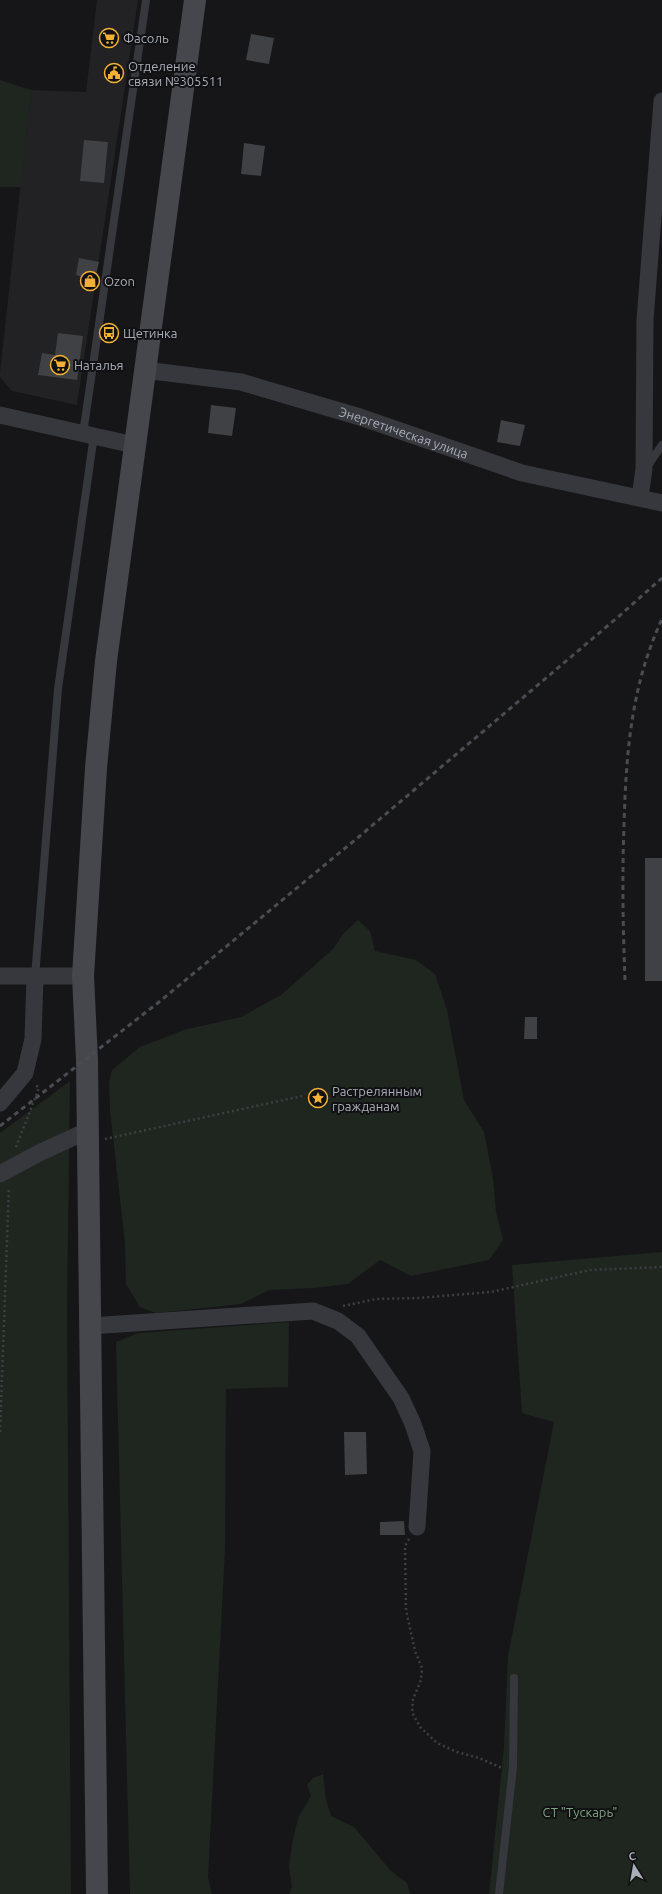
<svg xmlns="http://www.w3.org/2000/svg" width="662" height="1894" font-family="Ubuntu,sans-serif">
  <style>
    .built { fill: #222225 }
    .green { fill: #1e261f }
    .building { fill: #404145 }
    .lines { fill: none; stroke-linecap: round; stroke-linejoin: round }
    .path { stroke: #3d3f44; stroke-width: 2.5; stroke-dasharray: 2 3; stroke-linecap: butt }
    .service { stroke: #37383d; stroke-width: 8 }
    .minor { stroke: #37383d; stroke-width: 17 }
    .secondary { stroke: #45474d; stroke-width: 22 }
    .rail { stroke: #4a4c52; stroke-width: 3; stroke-dasharray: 5 4; stroke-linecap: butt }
    .labels { text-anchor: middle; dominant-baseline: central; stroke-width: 4; stroke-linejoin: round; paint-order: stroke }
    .poi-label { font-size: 13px; fill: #a8adb8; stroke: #111113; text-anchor: start }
    .street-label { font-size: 13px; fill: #a8adb8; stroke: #111113 }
    .park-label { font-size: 13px; fill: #7fa381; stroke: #111113 }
  </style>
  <rect width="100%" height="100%" fill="#161618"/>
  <path class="built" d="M97,0H138L77,405L12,391L0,377V373L31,90L86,92Z"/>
  <g class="green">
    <path d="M0,80L31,90L21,187H0Z"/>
    <path d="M358,920L370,931L375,951L416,960L435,974L447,1010L464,1100L484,1132L493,1178L496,1212L503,1240L489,1260L411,1276L380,1260L348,1284L314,1288L269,1290L241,1304L195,1309L156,1313L140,1307L126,1284L125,1243L110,1110L109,1082L112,1070L140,1047L184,1030L241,1017L281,995L333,949L343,934Z"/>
    <path d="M70,1081L67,1309L71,1894H0V1133Z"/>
    <path d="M662,1252V1894H489L504,1747L508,1656L554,1422L522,1413L512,1265Z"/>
    <path d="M289,1322L288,1387L226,1389L225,1549L208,1877L212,1894H130L116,1342L138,1333Z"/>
    <path d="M323,1774L326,1800L331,1816L354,1827L391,1871L407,1883L410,1894H289L292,1887L289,1867L292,1844L298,1818L311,1796L307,1785L313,1778Z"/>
  </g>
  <g class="building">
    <path d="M251,34L274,38L269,64L246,60Z"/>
    <path d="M84,140L108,142L104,183L80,181Z"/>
    <path d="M244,143L265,146L261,176L241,174Z"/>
    <path d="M79,258L99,262L93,287L81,285L83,277L76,275Z"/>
    <path d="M58,333L83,336L77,380L38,375L42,353L55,355Z"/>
    <path d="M211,405L236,408L232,436L208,433Z"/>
    <path d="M501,420L525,425L520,446L497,442Z"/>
    <rect x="645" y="858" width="17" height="123"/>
    <path d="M525,1017H537V1039H524Z"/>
    <path d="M344,1432H366L367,1474L345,1475Z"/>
    <path d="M404,1521L405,1535H380V1522Z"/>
  </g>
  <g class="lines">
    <g class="path">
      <path d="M105,1139L302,1096"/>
      <path d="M16,1147L39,1088L35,1084"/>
      <path d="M343,1306L376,1299L418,1298L491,1292L590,1270L662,1267"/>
      <path d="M0,1432L9,1187"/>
      <path d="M409,1539L405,1546L406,1610L415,1651L422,1668L421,1680L413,1699L412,1712L420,1727L437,1743L457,1752L479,1758L502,1768"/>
    </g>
    <g class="service">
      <path d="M83,434L146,0"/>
      <path d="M647,467L662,445"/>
      <path d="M35,977L58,689L94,435"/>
      <path d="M499,1894L513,1767L514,1678"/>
    </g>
    <g class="minor">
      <path id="s1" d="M144,370L241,382L360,417L522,473L662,503"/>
      <path d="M0,415L134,445"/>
      <path d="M640,497L644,469L645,320L662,101"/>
      <path d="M0,976H83"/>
      <path d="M0,1103L25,1073L33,1039L35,977"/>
      <path d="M0,1174L39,1153L87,1131"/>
      <path d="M90,1326L313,1311L338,1321L358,1336L401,1398L413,1424L422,1451L417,1527"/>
    </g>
    <path class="secondary" d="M97,1894L87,1060L83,976L96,768L106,661L195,0"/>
    <g class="rail">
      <path d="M625,980C623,929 622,877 624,826C626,753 631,686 662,619"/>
      <path d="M0,1126L159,1002L361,835L618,617L662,578"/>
    </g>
  </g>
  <defs>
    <g id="supermarket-ring" transform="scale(1)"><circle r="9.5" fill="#111113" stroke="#f2b134" stroke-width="1.5"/><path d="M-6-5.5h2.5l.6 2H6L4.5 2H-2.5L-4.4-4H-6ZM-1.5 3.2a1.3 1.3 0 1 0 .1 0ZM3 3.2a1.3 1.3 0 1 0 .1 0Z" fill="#f2b134"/></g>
    <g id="civic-ring" transform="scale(1)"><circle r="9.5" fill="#111113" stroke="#f2b134" stroke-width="1.5"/><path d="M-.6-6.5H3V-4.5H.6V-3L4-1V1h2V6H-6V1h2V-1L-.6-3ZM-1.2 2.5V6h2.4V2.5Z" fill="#f2b134"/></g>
    <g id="shop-ring" transform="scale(1)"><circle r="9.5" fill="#111113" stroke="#f2b134" stroke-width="1.5"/><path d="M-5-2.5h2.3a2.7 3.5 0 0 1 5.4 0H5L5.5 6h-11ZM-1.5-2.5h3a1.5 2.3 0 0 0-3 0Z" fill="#f2b134"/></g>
    <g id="bus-ring" transform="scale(1)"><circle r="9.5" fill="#111113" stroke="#f2b134" stroke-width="1.5"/><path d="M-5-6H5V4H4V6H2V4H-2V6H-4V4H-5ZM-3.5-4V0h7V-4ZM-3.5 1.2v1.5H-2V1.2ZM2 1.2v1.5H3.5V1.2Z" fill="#f2b134"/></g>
    <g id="sight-ring" transform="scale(1)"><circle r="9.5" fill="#111113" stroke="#f2b134" stroke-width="1.5"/><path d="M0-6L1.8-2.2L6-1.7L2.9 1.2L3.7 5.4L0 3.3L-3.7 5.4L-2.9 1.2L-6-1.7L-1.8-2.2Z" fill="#f2b134"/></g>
  </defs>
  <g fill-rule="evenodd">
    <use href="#supermarket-ring" x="109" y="38"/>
    <use href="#civic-ring" x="114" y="73"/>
    <use href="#shop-ring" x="90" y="281"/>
    <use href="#bus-ring" x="109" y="333"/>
    <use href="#supermarket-ring" x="60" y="365"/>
    <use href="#sight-ring" x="318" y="1098"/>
  </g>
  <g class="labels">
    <g class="poi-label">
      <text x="123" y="38">Фасоль</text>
      <text x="128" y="66">Отделение<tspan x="128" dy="15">связи №305511</tspan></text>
      <text x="104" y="281">Ozon</text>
      <text x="123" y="333">Щетинка</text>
      <text x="74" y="365">Наталья</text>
      <text x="332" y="1091">Растрелянным<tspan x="332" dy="15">гражданам</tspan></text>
    </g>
    <g class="street-label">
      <text stroke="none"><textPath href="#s1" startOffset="268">Энергетическая улица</textPath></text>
    </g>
    <g class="park-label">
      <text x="580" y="1812">СТ "Тускарь"</text>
    </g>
  </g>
  <g transform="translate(634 1866) rotate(349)" stroke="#111113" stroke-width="3" paint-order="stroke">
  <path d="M0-3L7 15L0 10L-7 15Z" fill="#a8adb8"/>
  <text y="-6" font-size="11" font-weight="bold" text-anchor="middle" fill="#a8adb8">С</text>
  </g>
</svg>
